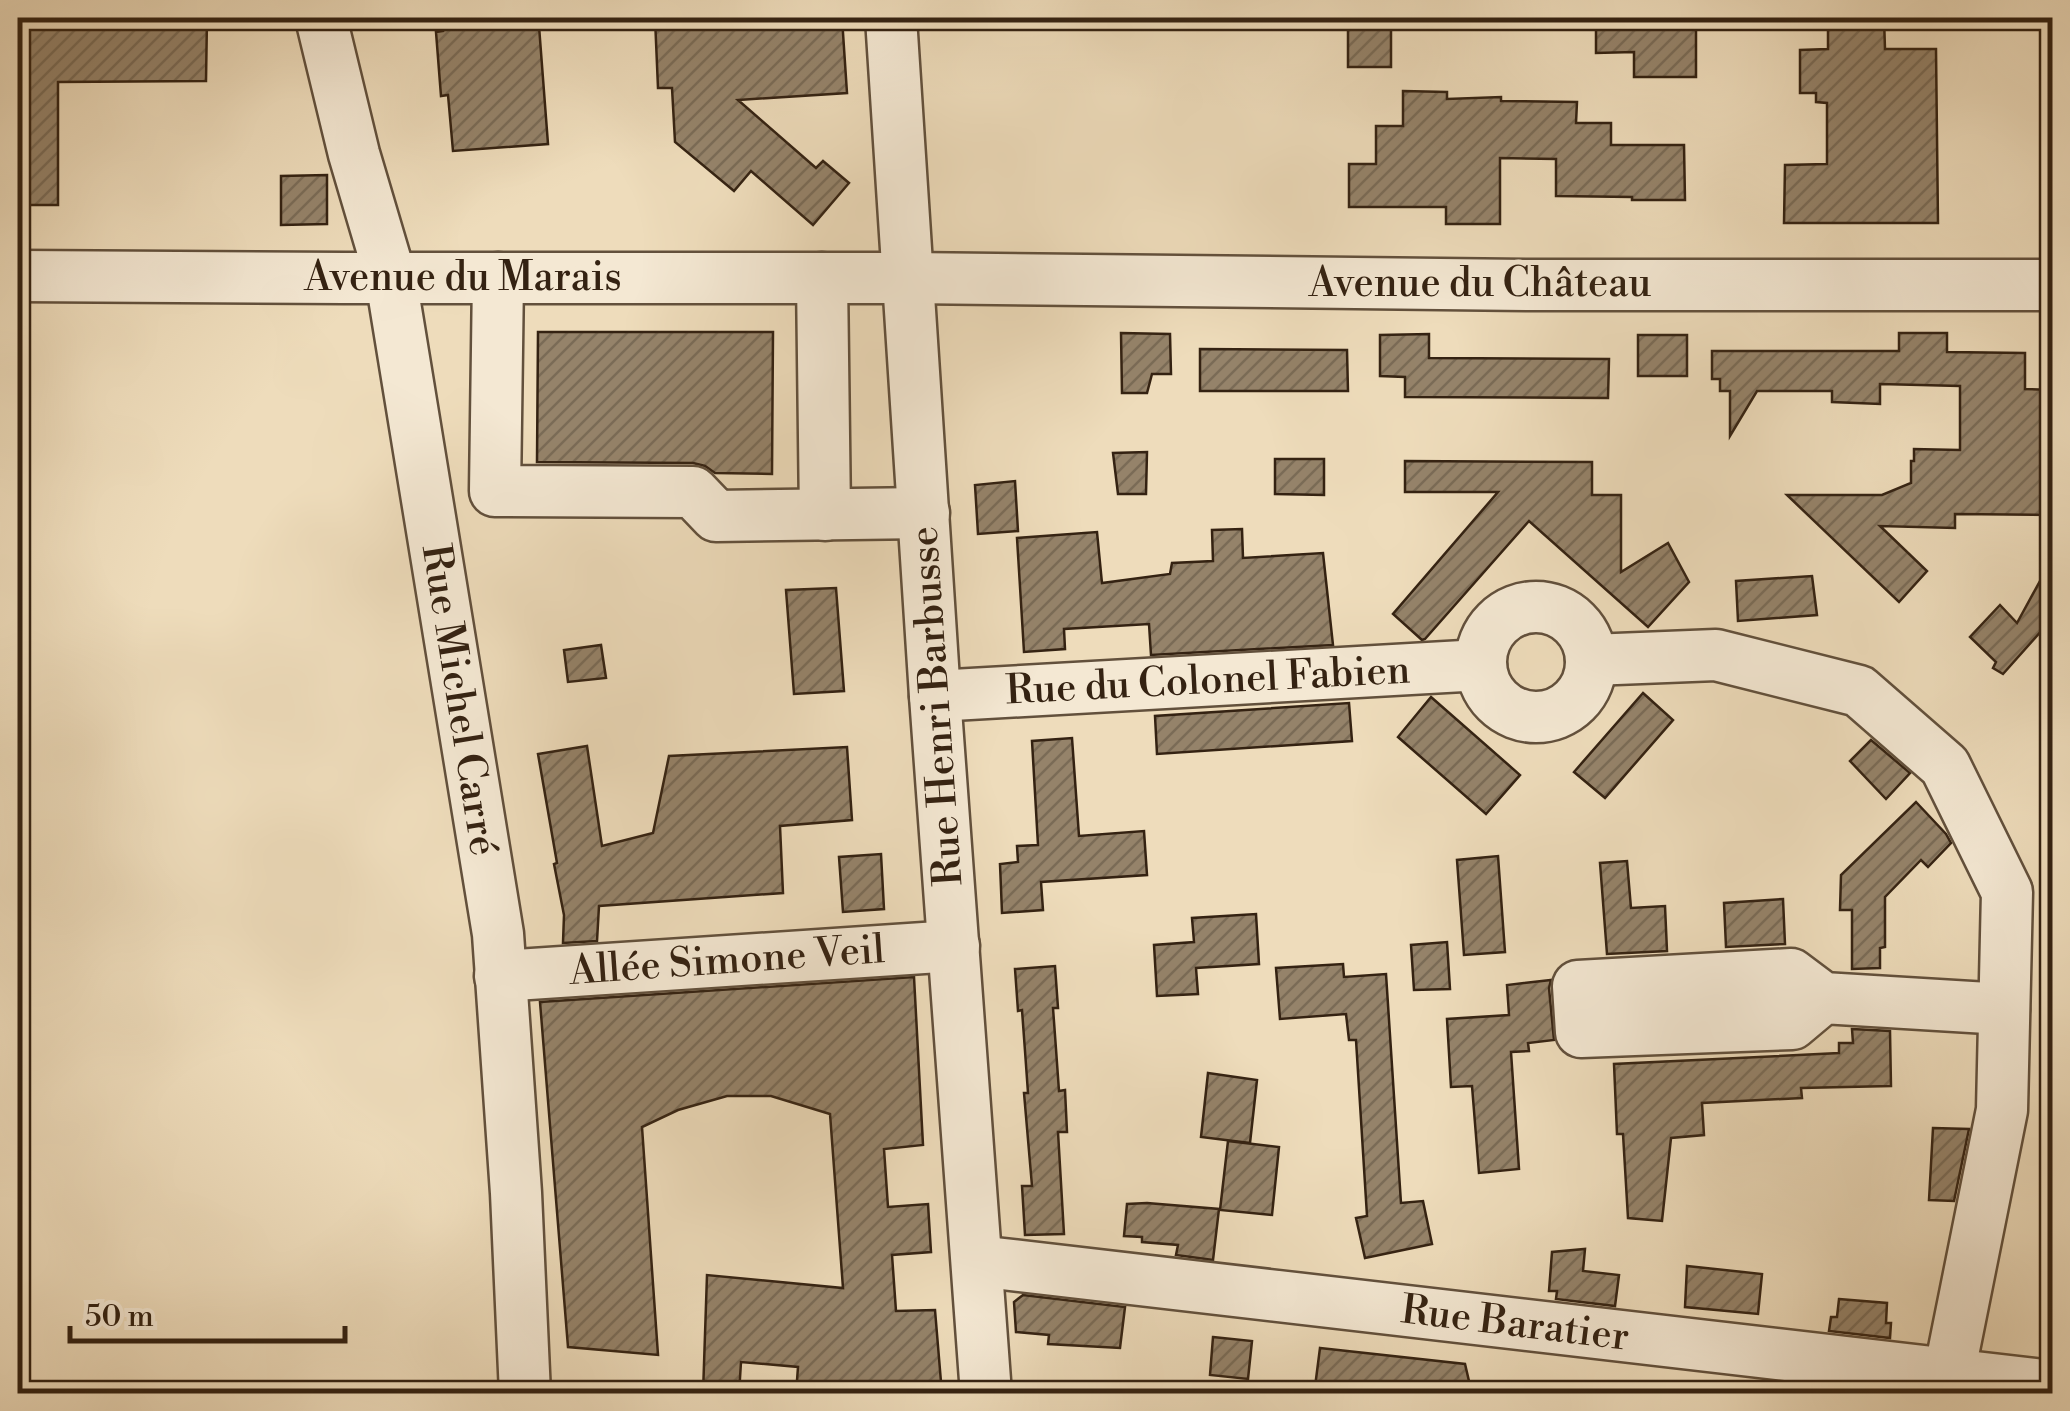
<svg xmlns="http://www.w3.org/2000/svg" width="2070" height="1411" font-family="'Libre Bodoni',serif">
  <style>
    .building { fill: url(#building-hatch); stroke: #342212; stroke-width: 2.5 }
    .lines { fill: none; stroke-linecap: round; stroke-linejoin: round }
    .minor-casing { stroke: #62503c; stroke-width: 55 }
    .minor { stroke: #f4e8d3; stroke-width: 50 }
    .labels { text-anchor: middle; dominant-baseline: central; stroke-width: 10; stroke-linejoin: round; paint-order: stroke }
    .street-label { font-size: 40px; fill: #342212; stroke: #f4e8d3 }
  </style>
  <defs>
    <pattern id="building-hatch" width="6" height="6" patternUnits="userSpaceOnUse" patternTransform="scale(2.5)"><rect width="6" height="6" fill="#95836a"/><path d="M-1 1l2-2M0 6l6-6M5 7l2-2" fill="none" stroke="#7a6b56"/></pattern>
  </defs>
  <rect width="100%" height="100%" fill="#eedcbb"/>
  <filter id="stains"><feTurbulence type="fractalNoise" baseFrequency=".002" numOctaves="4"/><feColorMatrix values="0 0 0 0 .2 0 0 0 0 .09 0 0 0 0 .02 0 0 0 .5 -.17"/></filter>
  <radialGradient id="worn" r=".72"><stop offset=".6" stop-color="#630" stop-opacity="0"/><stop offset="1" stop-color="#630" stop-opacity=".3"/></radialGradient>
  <g class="building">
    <path d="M18,18H207L206,81L58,82V205H18Z"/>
    <path d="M442,18H500V27L539,26L548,144L453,151L448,95L441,96L436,32L443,31Z"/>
    <path d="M655,18H842L847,93L738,100L816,168L823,161L849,183L813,225L751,171L734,191L675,142L672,88H658Z"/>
    <rect x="1348" y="18" width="43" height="49"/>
    <path d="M1596,18H1696V77H1634V52L1596,53Z"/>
    <path d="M1828,18H1884L1885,49H1936L1938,223H1784L1785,165L1827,164V103L1816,102V93H1800V50L1828,49Z"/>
    <path d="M1403,91L1447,92V99L1501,97V101L1577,102L1576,123H1611V145H1684L1685,200H1632V197L1556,196V159L1500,158V224H1446V207H1349V164H1376V126H1403Z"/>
    <path d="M327,175V224L281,225V176Z"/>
    <path d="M538,332H773L772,474L715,473L705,466L693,463L537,462Z"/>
    <path d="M1121,333L1170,334L1171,374H1152L1147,393H1122Z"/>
    <path d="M1899,333H1947V352L2025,353V389L2052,390V515L1955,514V528L1880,526L1927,571L1899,602L1787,495H1882L1911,483V461H1914V449L1960,450V386L1880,384V404L1832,402V391H1757L1730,436V391H1720V379H1712V351H1899Z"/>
    <path d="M1429,334V358L1609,359L1608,398L1405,397V377L1380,376V335Z"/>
    <rect x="1638" y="335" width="49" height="41"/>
    <path d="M1200,349L1347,350L1348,391H1200Z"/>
    <path d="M1147,452L1146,494H1118L1113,453Z"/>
    <path d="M1275,459H1324V495L1275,494Z"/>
    <path d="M1405,461L1592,462V495H1621V572L1668,543L1689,582L1648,627L1529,521L1425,639L1422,640L1393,614L1498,492H1405Z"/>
    <path d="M1015,481L1018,531L978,534L975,485Z"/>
    <path d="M1242,529L1243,558L1323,553L1333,645L1151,655L1149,624L1064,629L1065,649L1024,652L1017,538L1097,532L1102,583L1170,574L1172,563L1213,561L1212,530Z"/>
    <path d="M2052,559V619L2003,674L1993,668L1996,662L1970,637L2000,605L2017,623Z"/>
    <path d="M1812,576L1817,615L1738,621L1736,581Z"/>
    <path d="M836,588L844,691L794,694L786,590Z"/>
    <path d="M601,645L606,678L568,682L564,650Z"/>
    <path d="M1643,693L1673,720L1605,798L1574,772Z"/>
    <path d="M1431,697L1520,775L1486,814L1398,737Z"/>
    <path d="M1349,703L1352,741L1157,754L1155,716Z"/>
    <path d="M1072,738L1079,836L1144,831L1147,875L1041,882L1043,910L1002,913L1000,864L1018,862L1017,846L1038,845L1032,741Z"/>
    <path d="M1871,740L1910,773L1886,799L1850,761Z"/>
    <path d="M587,746L602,846L653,833L669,756L847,747L852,820L780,826L783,893L599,906L597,941L563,943L564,915L554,864L557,863L538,754Z"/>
    <path d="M1916,802L1946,834L1951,843L1928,867L1921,860L1885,897V947L1880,948V968L1852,969V910H1840L1841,875Z"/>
    <path d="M881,854L884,909L843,912L839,857Z"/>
    <path d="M1498,856L1505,952L1464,955L1457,860Z"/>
    <path d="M1627,861L1631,908L1665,906L1667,951L1607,954L1600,863Z"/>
    <path d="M1783,899L1785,944L1726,947L1724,903Z"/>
    <path d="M1256,914L1259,964L1196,968L1198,994L1157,996L1154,945L1194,942L1192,918Z"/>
    <path d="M1447,942L1450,989L1414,990L1411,945Z"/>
    <path d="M1343,964L1344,977L1386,974L1401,1203L1423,1201L1432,1244L1365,1258L1356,1218L1367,1216L1356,1040H1349L1346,1014L1280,1019L1276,968Z"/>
    <path d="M1055,966L1058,1008H1053L1056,1049L1059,1091L1065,1090L1067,1132H1058L1064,1234L1025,1235L1022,1186H1032L1024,1093H1028L1025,1051L1022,1010L1018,1011L1015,969Z"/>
    <path d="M914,977L923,1145L884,1149L888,1207L928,1204L931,1252L892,1255L896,1311L935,1310L942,1394H796L798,1367L741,1362L739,1394H703L707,1275L843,1288L830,1114L771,1096H727L678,1110L642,1127L658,1355L568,1347L540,1002Z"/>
    <path d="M1551,980L1549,988L1554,1040L1528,1043L1529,1051L1511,1052L1519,1169L1479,1173L1472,1086L1451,1087L1447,1019L1509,1015L1507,985Z"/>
    <path d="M1852,1029L1890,1031L1891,1086L1801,1088L1802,1098L1702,1103L1704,1135L1671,1138L1662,1221L1628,1218L1623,1134H1617L1614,1064L1839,1053V1043H1853Z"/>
    <path d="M1208,1073L1257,1080L1250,1143L1201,1137Z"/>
    <path d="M1933,1128L1969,1129L1954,1201L1929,1200Z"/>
    <path d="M1228,1141L1279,1147L1272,1215L1220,1210Z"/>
    <path d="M1147,1203L1219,1209L1213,1260L1176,1255L1178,1245L1142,1242V1237L1124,1236L1127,1204Z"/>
    <path d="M1585,1249L1583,1271L1619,1275L1615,1306L1556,1299L1557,1291H1549L1552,1252Z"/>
    <path d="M1687,1266L1762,1274L1758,1314L1685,1307Z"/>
    <path d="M1023,1295L1125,1307L1120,1348L1048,1344L1049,1335L1016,1332L1014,1302Z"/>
    <path d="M1839,1299L1887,1303L1886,1323H1891L1890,1338L1829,1331L1831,1317H1837Z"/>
    <path d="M1213,1337L1252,1341L1248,1379L1210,1375Z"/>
    <path d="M1320,1348L1465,1364L1472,1394H1334L1335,1389L1315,1387Z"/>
  </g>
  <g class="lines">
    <g class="minor-casing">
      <g id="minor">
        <path d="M321,18L354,154L391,279L498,934L516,1193L525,1394"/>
        <path d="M891,18L935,696L986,1394"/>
        <path d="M18,276L345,278H908L1535,285H2052"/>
        <path d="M498,278L495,491L693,492L716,516L924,513"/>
        <path d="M822,278L825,515"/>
        <circle cx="1536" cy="662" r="55"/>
        <path d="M1591,660L1716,655L1859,691L1945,766L2007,892L2002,1110L1945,1394"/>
        <path d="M935,696L1481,665"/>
        <path d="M500,976L954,946"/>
        <path d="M1823,998L1792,1024L1581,1032L1578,986L1791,974L1823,998L2004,1009"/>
        <path d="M977,1261L2052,1386"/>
      </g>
    </g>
    <use href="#minor" class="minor"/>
  </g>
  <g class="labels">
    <g class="street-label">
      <text x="463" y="278">Avenue du Marais</text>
      <text x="1480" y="284">Avenue du Château</text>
      <text transform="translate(1208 681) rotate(-3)">Rue du Colonel Fabien</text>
      <text transform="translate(459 700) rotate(81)">Rue Michel Carré</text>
      <text transform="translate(937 706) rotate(-94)">Rue Henri Barbusse</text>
      <text transform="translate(727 961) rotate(-4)">Allée Simone Veil</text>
      <text transform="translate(1515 1324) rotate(7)">Rue Baratier</text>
    </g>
  </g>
  <rect width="2070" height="1411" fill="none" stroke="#eedcbb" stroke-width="60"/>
  <rect x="20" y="20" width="2030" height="1371" fill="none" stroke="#342212" stroke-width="5"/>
  <rect x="30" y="30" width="2010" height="1351" fill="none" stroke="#342212" stroke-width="2.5"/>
  <path d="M70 1326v15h275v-15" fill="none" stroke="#342212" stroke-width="5"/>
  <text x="85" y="1326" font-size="30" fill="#342212" stroke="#f4e8d3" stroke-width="8" paint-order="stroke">50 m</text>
  <rect width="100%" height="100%" filter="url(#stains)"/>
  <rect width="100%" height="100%" fill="url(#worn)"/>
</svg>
